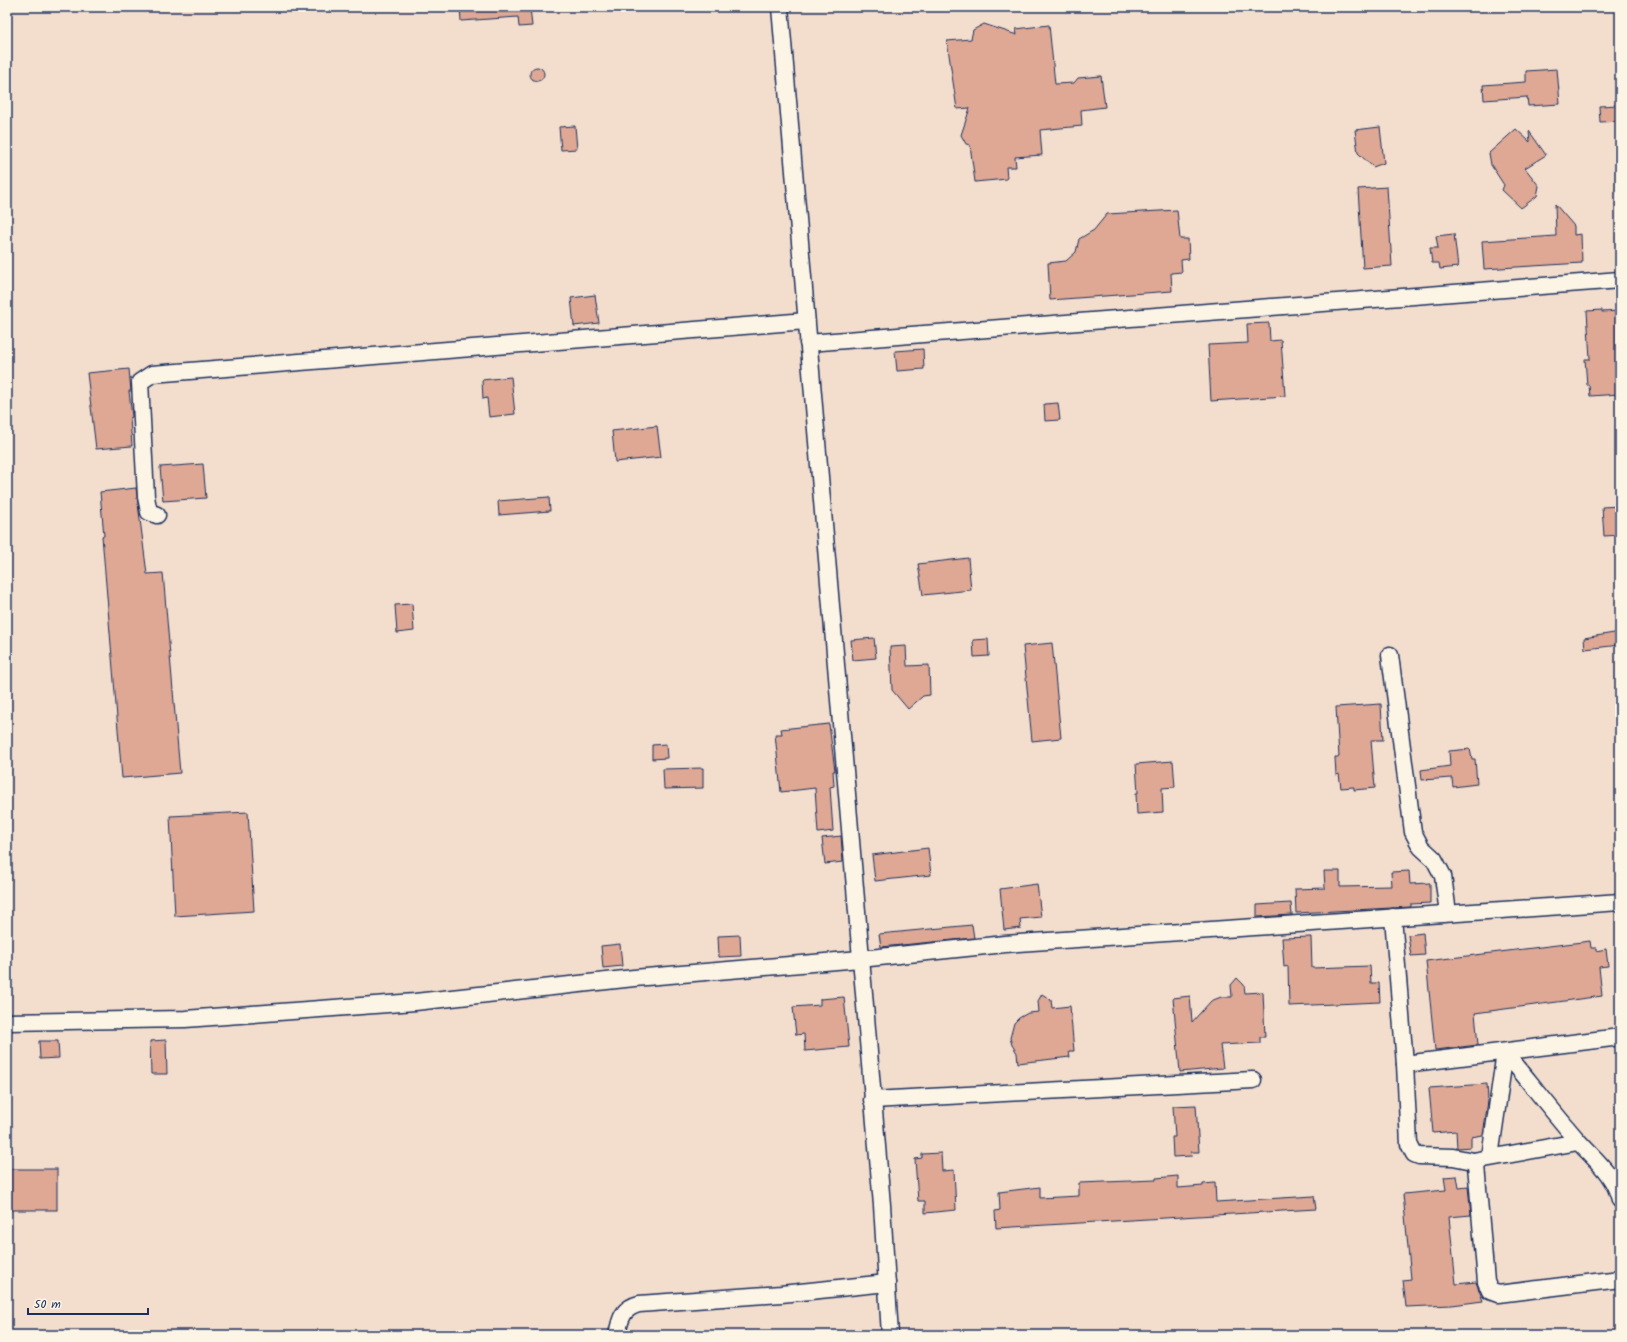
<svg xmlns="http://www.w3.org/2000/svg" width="1627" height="1342" font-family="Kalam,sans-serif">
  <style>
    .building { fill: #dea894; stroke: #1b2f5e }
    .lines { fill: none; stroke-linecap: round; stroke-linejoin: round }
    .minor-casing { stroke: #1b2f5e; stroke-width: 19 }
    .minor { stroke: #fcf5e5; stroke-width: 16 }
  </style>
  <rect width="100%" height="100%" fill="#f3decd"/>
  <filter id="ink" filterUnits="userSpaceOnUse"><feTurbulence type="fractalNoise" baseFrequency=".025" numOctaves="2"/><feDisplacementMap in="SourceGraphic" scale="8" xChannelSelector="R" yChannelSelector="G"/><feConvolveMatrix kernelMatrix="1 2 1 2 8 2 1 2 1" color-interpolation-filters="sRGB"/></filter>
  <g filter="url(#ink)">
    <g class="building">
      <path d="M460,7H530L532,26L519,27L518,17L461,21Z"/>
      <path d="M984,24L1017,35L1016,29L1049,25L1055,84L1074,83L1078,78L1101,76L1105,107L1081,110L1082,126L1040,130L1042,155L1015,157L1016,167H1006L1007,179L975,182L970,145L966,144L961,135L970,108L957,109L947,41L971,39L973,30Z"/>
      <circle cx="537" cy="74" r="7"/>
      <path d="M1557,69L1560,104L1528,106L1527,97L1484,100L1483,85L1526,82V71Z"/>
      <path d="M1620,105V121L1600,122L1599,106Z"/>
      <path d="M575,126L577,149L561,150L559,127Z"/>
      <path d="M1380,127L1384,163L1373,167L1358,153L1355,130Z"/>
      <path d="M1516,129L1530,142L1529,131L1546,155L1525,168L1539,186L1537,196L1521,208L1502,190L1504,185L1491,165L1489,153Z"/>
      <path d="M1387,187L1392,266L1363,268L1358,189Z"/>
      <path d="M1555,204L1574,226V235L1581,234L1582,263L1484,269L1482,241L1556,236Z"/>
      <path d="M1177,210L1180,239H1188L1189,259L1181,260L1182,272L1171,273L1172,291L1050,300L1048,263L1066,261L1076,252L1079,239L1094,230L1107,214Z"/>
      <path d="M1454,234L1458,267L1440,269L1439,263H1432L1430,248H1438L1436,236Z"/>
      <path d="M595,295L599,323L574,326L571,298Z"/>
      <path d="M1602,310V312L1620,311V394L1590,396L1589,385H1587L1585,359H1590L1587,311Z"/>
      <path d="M1269,323L1270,341L1281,340L1285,396L1211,401L1208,345L1248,343L1247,324Z"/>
      <path d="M923,349L924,369L897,371L895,351Z"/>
      <path d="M129,369L131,391H129L132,417L130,418L132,446L96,449L87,373Z"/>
      <path d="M511,377L515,414L489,417L487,398L483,399L482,380Z"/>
      <path d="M1058,403L1060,420L1045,421L1044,404Z"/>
      <path d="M657,426L661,457L615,462L612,431Z"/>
      <path d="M203,464L206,498L163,501L160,467Z"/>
      <path d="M136,488L147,574L163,573L180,773L122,778L102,536H104L100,492Z"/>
      <path d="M549,497L550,511L499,515L498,501Z"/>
      <path d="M1620,506V535L1604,536L1602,507Z"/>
      <path d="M968,558L971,590L923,595L918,564Z"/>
      <path d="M412,604L414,631L397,633L395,605Z"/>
      <path d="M1620,632V645L1585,649L1584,638Z"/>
      <path d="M874,638L876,658L853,660L851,640Z"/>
      <path d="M988,639L989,656L974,657L973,640Z"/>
      <path d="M1052,643L1061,738L1032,741L1023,646Z"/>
      <path d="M906,646L907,666L929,665L930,695L923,696L908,709L892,690L890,647Z"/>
      <path d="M1381,704L1383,740H1371L1375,788L1354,790V787L1341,788L1339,774L1336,775L1335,757H1339L1336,707Z"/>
      <path d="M829,724L835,771H833L834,786L830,787L833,831L818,833L815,788L781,792L775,734H782L781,729Z"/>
      <path d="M666,744L667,758L652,759V745Z"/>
      <path d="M1470,749L1472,759H1475L1477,784L1453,787L1452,778L1422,780L1421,770L1450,766L1449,751Z"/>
      <path d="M1173,761L1175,787L1162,788L1163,812L1137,814L1136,793H1138L1136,764Z"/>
      <path d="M703,768V788L664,789L663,769Z"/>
      <path d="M248,812L254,911L175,916L170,816Z"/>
      <path d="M841,836L843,862L825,864L822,838Z"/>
      <path d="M928,848L931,875L875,881L872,855Z"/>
      <path d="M1324,871H1340V887L1392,886L1391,872L1409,871L1410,884L1430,883V903L1411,904V907L1296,913L1295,889L1325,888Z"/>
      <path d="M1037,884L1041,917L1020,919L1021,928L1004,930L1000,889Z"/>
      <path d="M1291,903L1292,915L1257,917V905Z"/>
      <path d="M972,925L974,938L881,947L879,934Z"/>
      <path d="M1423,933L1425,955L1411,956L1408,935Z"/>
      <path d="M740,935L741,956L719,957L718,936Z"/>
      <path d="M1311,937L1312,968L1370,966L1371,983H1379L1380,1002L1289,1006L1288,966L1284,967L1282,938Z"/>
      <path d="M1590,941L1591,948H1596V951L1606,949L1608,966L1599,967L1602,996L1475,1013L1478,1045L1435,1050L1426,961Z"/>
      <path d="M620,944L622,966L603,968L601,946Z"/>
      <path d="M1237,978L1244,985L1245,993L1263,992L1265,1037H1260V1043L1220,1045L1223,1068L1180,1072L1173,998L1190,996L1192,1022L1211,1001L1221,997H1232L1231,985Z"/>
      <path d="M1042,994L1051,1000L1052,1008L1070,1006L1074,1051H1069L1070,1057L1018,1063L1017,1053L1012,1045L1010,1038L1014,1023L1019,1018L1028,1013L1039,1012L1038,1001Z"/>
      <path d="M844,997L849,1047L805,1051L804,1034L796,1035L793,1007L820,1005V999Z"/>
      <path d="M166,1040L167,1074H151L150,1041Z"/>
      <path d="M39,1041H58L59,1058L40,1059Z"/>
      <path d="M1487,1084L1488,1101L1483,1135L1471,1137V1147L1457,1148L1456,1131L1433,1133L1429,1088Z"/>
      <path d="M1196,1105L1199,1152H1191L1192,1156L1173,1157L1172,1137H1175L1173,1106Z"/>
      <path d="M941,1153L942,1171L954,1170L956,1210L925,1213V1201H918L915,1159L922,1158V1154Z"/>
      <rect x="7" y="1169" width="50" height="41"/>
      <path d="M1178,1176V1188L1203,1186V1184L1215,1183L1216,1202L1314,1196L1316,1209L996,1228L995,1211L1000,1210L999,1192L1040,1187V1198L1079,1196V1183L1156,1180V1178Z"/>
      <path d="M1457,1176L1459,1188L1468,1187L1471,1215L1449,1217L1456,1284L1476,1282L1483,1301L1452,1305L1406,1307L1403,1280L1411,1279L1403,1194L1446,1190L1444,1177Z"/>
    </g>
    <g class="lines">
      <g class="minor-casing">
        <g id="minor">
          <path d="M780,7L882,1205L890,1335"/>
          <path d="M808,343L1620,280"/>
          <path d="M157,515L149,512L146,497L140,382L152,374L806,321"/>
          <path d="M1390,655L1413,832L1421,847L1434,859L1443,876L1448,913"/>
          <path d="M1393,917L1405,1064L1409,1144L1414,1154L1419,1156L1453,1157L1473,1161L1578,1142"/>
          <path d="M7,1022L185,1019L415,1002L634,978L860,959L1005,944L1620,902"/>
          <path d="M1505,1052C1529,1081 1553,1112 1578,1141C1594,1159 1615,1175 1620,1200"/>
          <path d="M1405,1064L1620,1037"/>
          <path d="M872,1100L1253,1080"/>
          <path d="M1490,1157L1505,1052"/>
          <path d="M1473,1161L1476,1165L1486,1282L1490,1291L1498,1294L1620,1279"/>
          <path d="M617,1335C620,1320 622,1308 639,1304L781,1294L887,1283"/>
        </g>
      </g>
      <use href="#minor" class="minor"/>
    </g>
  </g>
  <rect width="1627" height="1342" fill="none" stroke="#fcf5e5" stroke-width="24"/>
  <rect x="12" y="12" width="1603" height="1318" fill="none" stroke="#1b2f5e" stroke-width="1.5" filter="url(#ink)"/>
  <path d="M28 1308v6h120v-6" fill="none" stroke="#1b2f5e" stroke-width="2"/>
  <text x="34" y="1308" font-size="12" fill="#1b2f5e" stroke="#fcf5e5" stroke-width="3" paint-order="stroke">50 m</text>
</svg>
